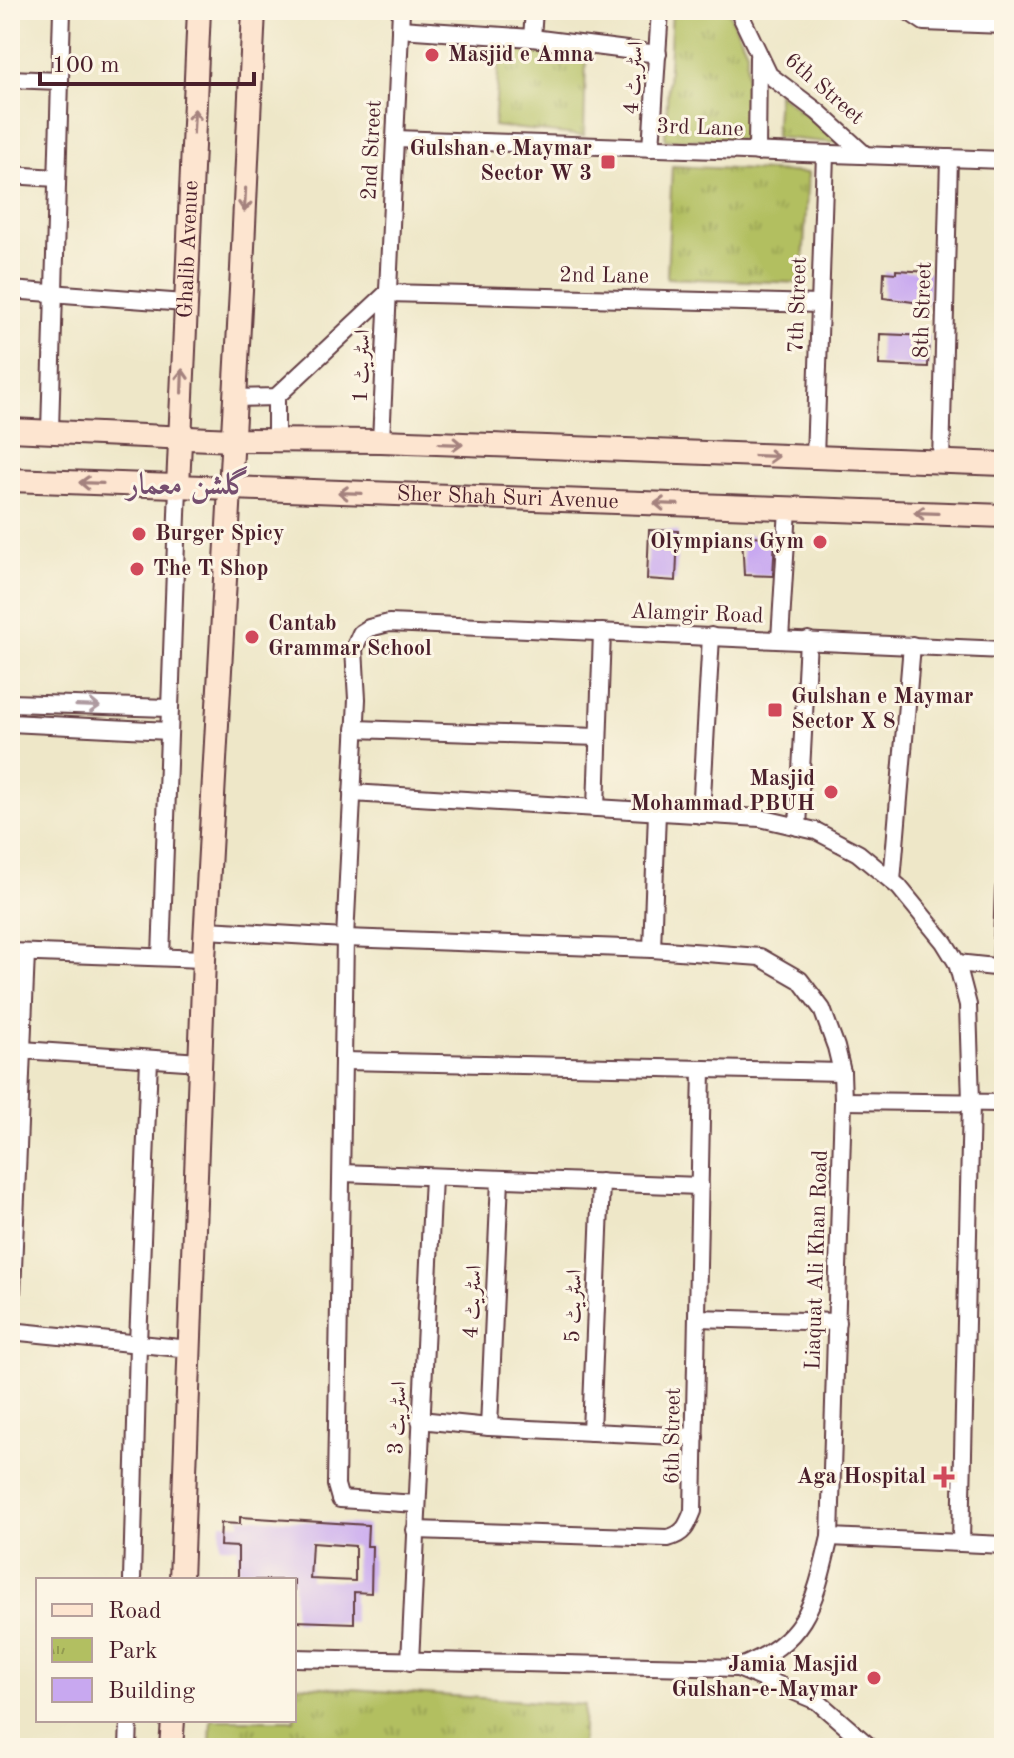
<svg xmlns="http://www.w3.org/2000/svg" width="1014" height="1758" font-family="'Old Standard TT',Amiri,serif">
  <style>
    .park { fill: url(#park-tufts); stroke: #7e6f46; stroke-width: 2 }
    .building { fill: #c8a8f0; fill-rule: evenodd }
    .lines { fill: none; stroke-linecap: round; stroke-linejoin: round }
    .street-casing { stroke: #633d43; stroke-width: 20 }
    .secondary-casing { stroke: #633d43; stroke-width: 26 }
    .street { stroke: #fff; stroke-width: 16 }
    .secondary { stroke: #fde5d0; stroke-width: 22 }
    .oneway { stroke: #a4827e }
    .oneway2 { stroke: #ae9aa0 }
    .poi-dot { fill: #d1495b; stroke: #fcf5e5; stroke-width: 3 }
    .labels { text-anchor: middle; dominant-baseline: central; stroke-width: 6; stroke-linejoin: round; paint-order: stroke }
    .poi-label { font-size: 22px; font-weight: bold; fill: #4a1f2b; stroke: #fcf5e5; text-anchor: start }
    .street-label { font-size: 22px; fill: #4a1f2b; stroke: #fcf5e5 }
    .district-label { font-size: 30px; font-weight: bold; fill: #764f70; stroke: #fcf5e5 }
  </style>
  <defs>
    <pattern id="park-tufts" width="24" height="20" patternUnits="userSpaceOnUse" patternTransform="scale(2)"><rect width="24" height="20" fill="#b2bf61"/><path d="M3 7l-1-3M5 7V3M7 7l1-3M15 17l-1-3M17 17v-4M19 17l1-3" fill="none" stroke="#939b50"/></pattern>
  </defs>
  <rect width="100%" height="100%" fill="#fcf5e5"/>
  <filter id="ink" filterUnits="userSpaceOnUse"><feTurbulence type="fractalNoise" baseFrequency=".0125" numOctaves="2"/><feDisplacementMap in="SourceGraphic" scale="16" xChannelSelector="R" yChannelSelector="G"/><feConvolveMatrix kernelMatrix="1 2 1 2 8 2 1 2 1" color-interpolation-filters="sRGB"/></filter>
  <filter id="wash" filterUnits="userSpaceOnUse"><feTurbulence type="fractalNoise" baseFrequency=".006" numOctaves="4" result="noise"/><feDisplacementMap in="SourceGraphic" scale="32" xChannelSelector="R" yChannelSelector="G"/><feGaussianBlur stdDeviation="1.8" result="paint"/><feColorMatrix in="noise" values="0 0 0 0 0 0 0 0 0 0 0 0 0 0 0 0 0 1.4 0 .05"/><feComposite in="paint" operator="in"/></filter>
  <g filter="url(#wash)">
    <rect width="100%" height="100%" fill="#eee7c8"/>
    <g class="park">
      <path d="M672,10H728L747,51L745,139L665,140Z"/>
      <path d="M500,47L586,56L584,136L494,126Z"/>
      <path d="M778,93L843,144L775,137Z"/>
      <path d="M672,166L808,173L802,283L667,278Z"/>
      <path d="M294,1685L584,1705L582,1748H210L211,1720H294Z"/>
    </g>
    <g id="blocks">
      <g class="building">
        <path d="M896,270L930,272L928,304L883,298L884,272L896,273Z"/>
        <path d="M880,334L929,336L928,367L879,365Z"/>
        <path d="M649,530L678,531L676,581L647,579Z"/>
        <path d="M742,535L775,538L773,576L744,575Z"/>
        <path d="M240,1517L368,1525L367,1546H372L371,1593L354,1592V1623L294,1621V1580H238V1547L220,1546L221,1523L240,1524ZM312,1543L355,1546V1581L310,1579Z"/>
      </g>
    </g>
  </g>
  <g filter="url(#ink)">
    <use href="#blocks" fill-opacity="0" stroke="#633d43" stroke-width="2"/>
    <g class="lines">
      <g class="street-casing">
        <g id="street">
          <path d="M738,10L769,75L818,112L865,155"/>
          <path d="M906,10L924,22L1004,25"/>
          <path d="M400,29L532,38L658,54"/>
          <path d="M532,38L534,10"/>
          <path d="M10,79L59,81"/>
          <path d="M395,139L1004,160"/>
          <path d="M651,148L660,10"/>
          <path d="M757,152L758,57"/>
          <path d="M10,175L56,178"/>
          <path d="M10,290L185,303"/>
          <path d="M387,293L820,304"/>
          <path d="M276,397V440"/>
          <path d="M234,398L276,397L387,293"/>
          <path d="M50,431L62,10"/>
          <path d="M381,441L401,10"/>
          <path d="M815,458L825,154"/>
          <path d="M941,462L949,158"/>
          <path d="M780,639L788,509"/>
          <path d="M10,703L169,708"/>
          <path d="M10,723L169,731"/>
          <path d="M355,729L598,737"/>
          <path d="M352,793L760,818L816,831L858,853L899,887L944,942L957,963L968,1005L971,1101L961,1542"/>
          <path d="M596,808L602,632"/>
          <path d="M701,815L711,636"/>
          <path d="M798,827L808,640"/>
          <path d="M892,881L912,645"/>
          <path d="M207,930L345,938L652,949L760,957L800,980L822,1009L836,1047L842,1072L843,1101L830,1537C814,1604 808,1641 738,1668L294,1658"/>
          <path d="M652,949L657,812"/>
          <path d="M10,952L204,959"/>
          <path d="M161,957L178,487"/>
          <path d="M957,963L1004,968"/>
          <path d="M1001,967L1004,889"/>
          <path d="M22,1050L200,1062"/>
          <path d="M344,1061L842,1072"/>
          <path d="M843,1101L1004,1103"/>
          <path d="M342,1173L700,1186"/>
          <path d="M697,1318L837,1322"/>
          <path d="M10,1331L190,1349"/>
          <path d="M10,1342L26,953"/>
          <path d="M420,1420L489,1427L695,1437"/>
          <path d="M489,1427L500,1180"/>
          <path d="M591,1432L601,1182"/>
          <path d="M417,1504L340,1499L336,1485L345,938L357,699L354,649L361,633L369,628L389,623L1004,650"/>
          <path d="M415,1530L668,1538C684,1534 687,1526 693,1511L702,1069"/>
          <path d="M830,1537L1004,1545"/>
          <path d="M132,1580L138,1344L149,1059"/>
          <path d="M410,1662L433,1177"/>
          <path d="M738,1668L817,1701L871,1748"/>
          <path d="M128,1748L129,1720"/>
        </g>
      </g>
      <g class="secondary-casing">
        <g id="secondary">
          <path d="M10,430L233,440L381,441L1004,464"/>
          <path id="s1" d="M10,480L1004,516"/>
          <path id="s2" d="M178,487L199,10"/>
          <path d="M181,1580L204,959L241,290L254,10"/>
          <path d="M171,1748L173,1720"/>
        </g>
      </g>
      <use href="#street" class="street"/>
      <use href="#secondary" class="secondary"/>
    </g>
    <defs><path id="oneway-shaft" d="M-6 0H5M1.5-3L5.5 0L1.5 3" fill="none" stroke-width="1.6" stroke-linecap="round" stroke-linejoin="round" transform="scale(2)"/></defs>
    <g class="oneway">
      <use href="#oneway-shaft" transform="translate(194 121) rotate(-87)"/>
      <use href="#oneway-shaft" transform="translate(245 200) rotate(93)"/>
      <use href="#oneway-shaft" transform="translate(182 381) rotate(-88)"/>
      <use href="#oneway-shaft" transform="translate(451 444) rotate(2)"/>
      <use href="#oneway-shaft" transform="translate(767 456) rotate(2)"/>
      <use href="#oneway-shaft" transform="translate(91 483) rotate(-178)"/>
      <use href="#oneway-shaft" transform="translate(350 493) rotate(-178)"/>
      <use href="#oneway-shaft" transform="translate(666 504) rotate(-178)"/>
      <use href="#oneway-shaft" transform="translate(926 513) rotate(-178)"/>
    </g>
    <use class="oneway2" href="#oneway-shaft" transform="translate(88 706) rotate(2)"/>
  </g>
  <g class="poi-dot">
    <circle cx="432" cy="55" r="8"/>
    <rect x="600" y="154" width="16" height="16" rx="4"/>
    <circle cx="139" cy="534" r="8"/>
    <circle cx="820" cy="542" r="8"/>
    <circle cx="137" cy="569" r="8"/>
    <circle cx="252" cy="637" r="8"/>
    <rect x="767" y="702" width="16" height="16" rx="4"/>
    <circle cx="831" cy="792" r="8"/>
    <path d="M940 1465h8v8h8v8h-8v8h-8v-8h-8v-8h8z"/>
    <circle cx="874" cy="1678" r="8"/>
  </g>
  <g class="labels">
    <g class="poi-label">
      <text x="448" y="55">Masjid e Amna</text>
      <text x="592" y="149" text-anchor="end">Gulshan e Maymar<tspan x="592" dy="25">Sector W 3</tspan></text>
      <text x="155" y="534">Burger Spicy</text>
      <text x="804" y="542" text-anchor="end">Olympians Gym</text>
      <text x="153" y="569">The T Shop</text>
      <text x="268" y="624">Cantab<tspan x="268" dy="25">Grammar School</tspan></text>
      <text x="791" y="697">Gulshan e Maymar<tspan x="791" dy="25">Sector X 8</tspan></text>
      <text x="815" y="779" text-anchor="end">Masjid<tspan x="815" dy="25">Mohammad PBUH</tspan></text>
      <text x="926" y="1477" text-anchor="end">Aga Hospital</text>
      <text x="858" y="1665" text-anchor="end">Jamia Masjid<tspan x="858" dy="25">Gulshan-e-Maymar</tspan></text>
    </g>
    <g class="street-label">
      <text transform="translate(634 78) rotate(-86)">اسٹریٹ 4</text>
      <text transform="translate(824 89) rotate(41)">6th Street</text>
      <text transform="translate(700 128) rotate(2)">3rd Lane</text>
      <text transform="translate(372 150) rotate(-87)">2nd Street</text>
      <text stroke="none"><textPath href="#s2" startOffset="238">Ghalib Avenue</textPath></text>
      <text transform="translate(604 276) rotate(1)">2nd Lane</text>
      <text transform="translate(798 305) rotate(-88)">7th Street</text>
      <text transform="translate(923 310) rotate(-88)">8th Street</text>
      <text transform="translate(362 366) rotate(-88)">اسٹریٹ 1</text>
      <text stroke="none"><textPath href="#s1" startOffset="498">Sher Shah Suri Avenue</textPath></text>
      <text transform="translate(697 614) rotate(2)">Alamgir Road</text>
      <text transform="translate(817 1260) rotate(-88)">Liaquat Ali Khan Road</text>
      <text transform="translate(473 1302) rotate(-87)">اسٹریٹ 4</text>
      <text transform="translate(574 1306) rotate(-88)">اسٹریٹ 5</text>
      <text transform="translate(398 1418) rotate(-87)">اسٹریٹ 3</text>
      <text transform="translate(673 1436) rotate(-89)">6th Street</text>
    </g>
    <g class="district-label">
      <text x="188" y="486">گلشن معمار</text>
    </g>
  </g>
  <rect width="1014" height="1758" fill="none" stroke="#fcf5e5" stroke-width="40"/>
  <rect x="36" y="1578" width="260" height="144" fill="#fcf5e5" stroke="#b59f9b" stroke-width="2"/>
  <rect x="52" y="1604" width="40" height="12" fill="#fde5d0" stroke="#b59f9b" stroke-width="2"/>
  <text x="108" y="1618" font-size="24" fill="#4a1f2b">Road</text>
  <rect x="52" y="1638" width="40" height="24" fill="url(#park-tufts)" stroke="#b59f9b" stroke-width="2"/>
  <text x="108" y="1658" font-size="24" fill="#4a1f2b">Park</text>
  <rect x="52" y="1678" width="40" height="24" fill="#c8a8f0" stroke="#b59f9b" stroke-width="2"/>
  <text x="108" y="1698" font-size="24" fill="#4a1f2b">Building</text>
  <path d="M40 72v12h214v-12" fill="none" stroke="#4a1f2b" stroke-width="4"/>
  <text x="52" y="72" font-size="24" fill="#4a1f2b" stroke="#fcf5e5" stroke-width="6" paint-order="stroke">100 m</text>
</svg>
